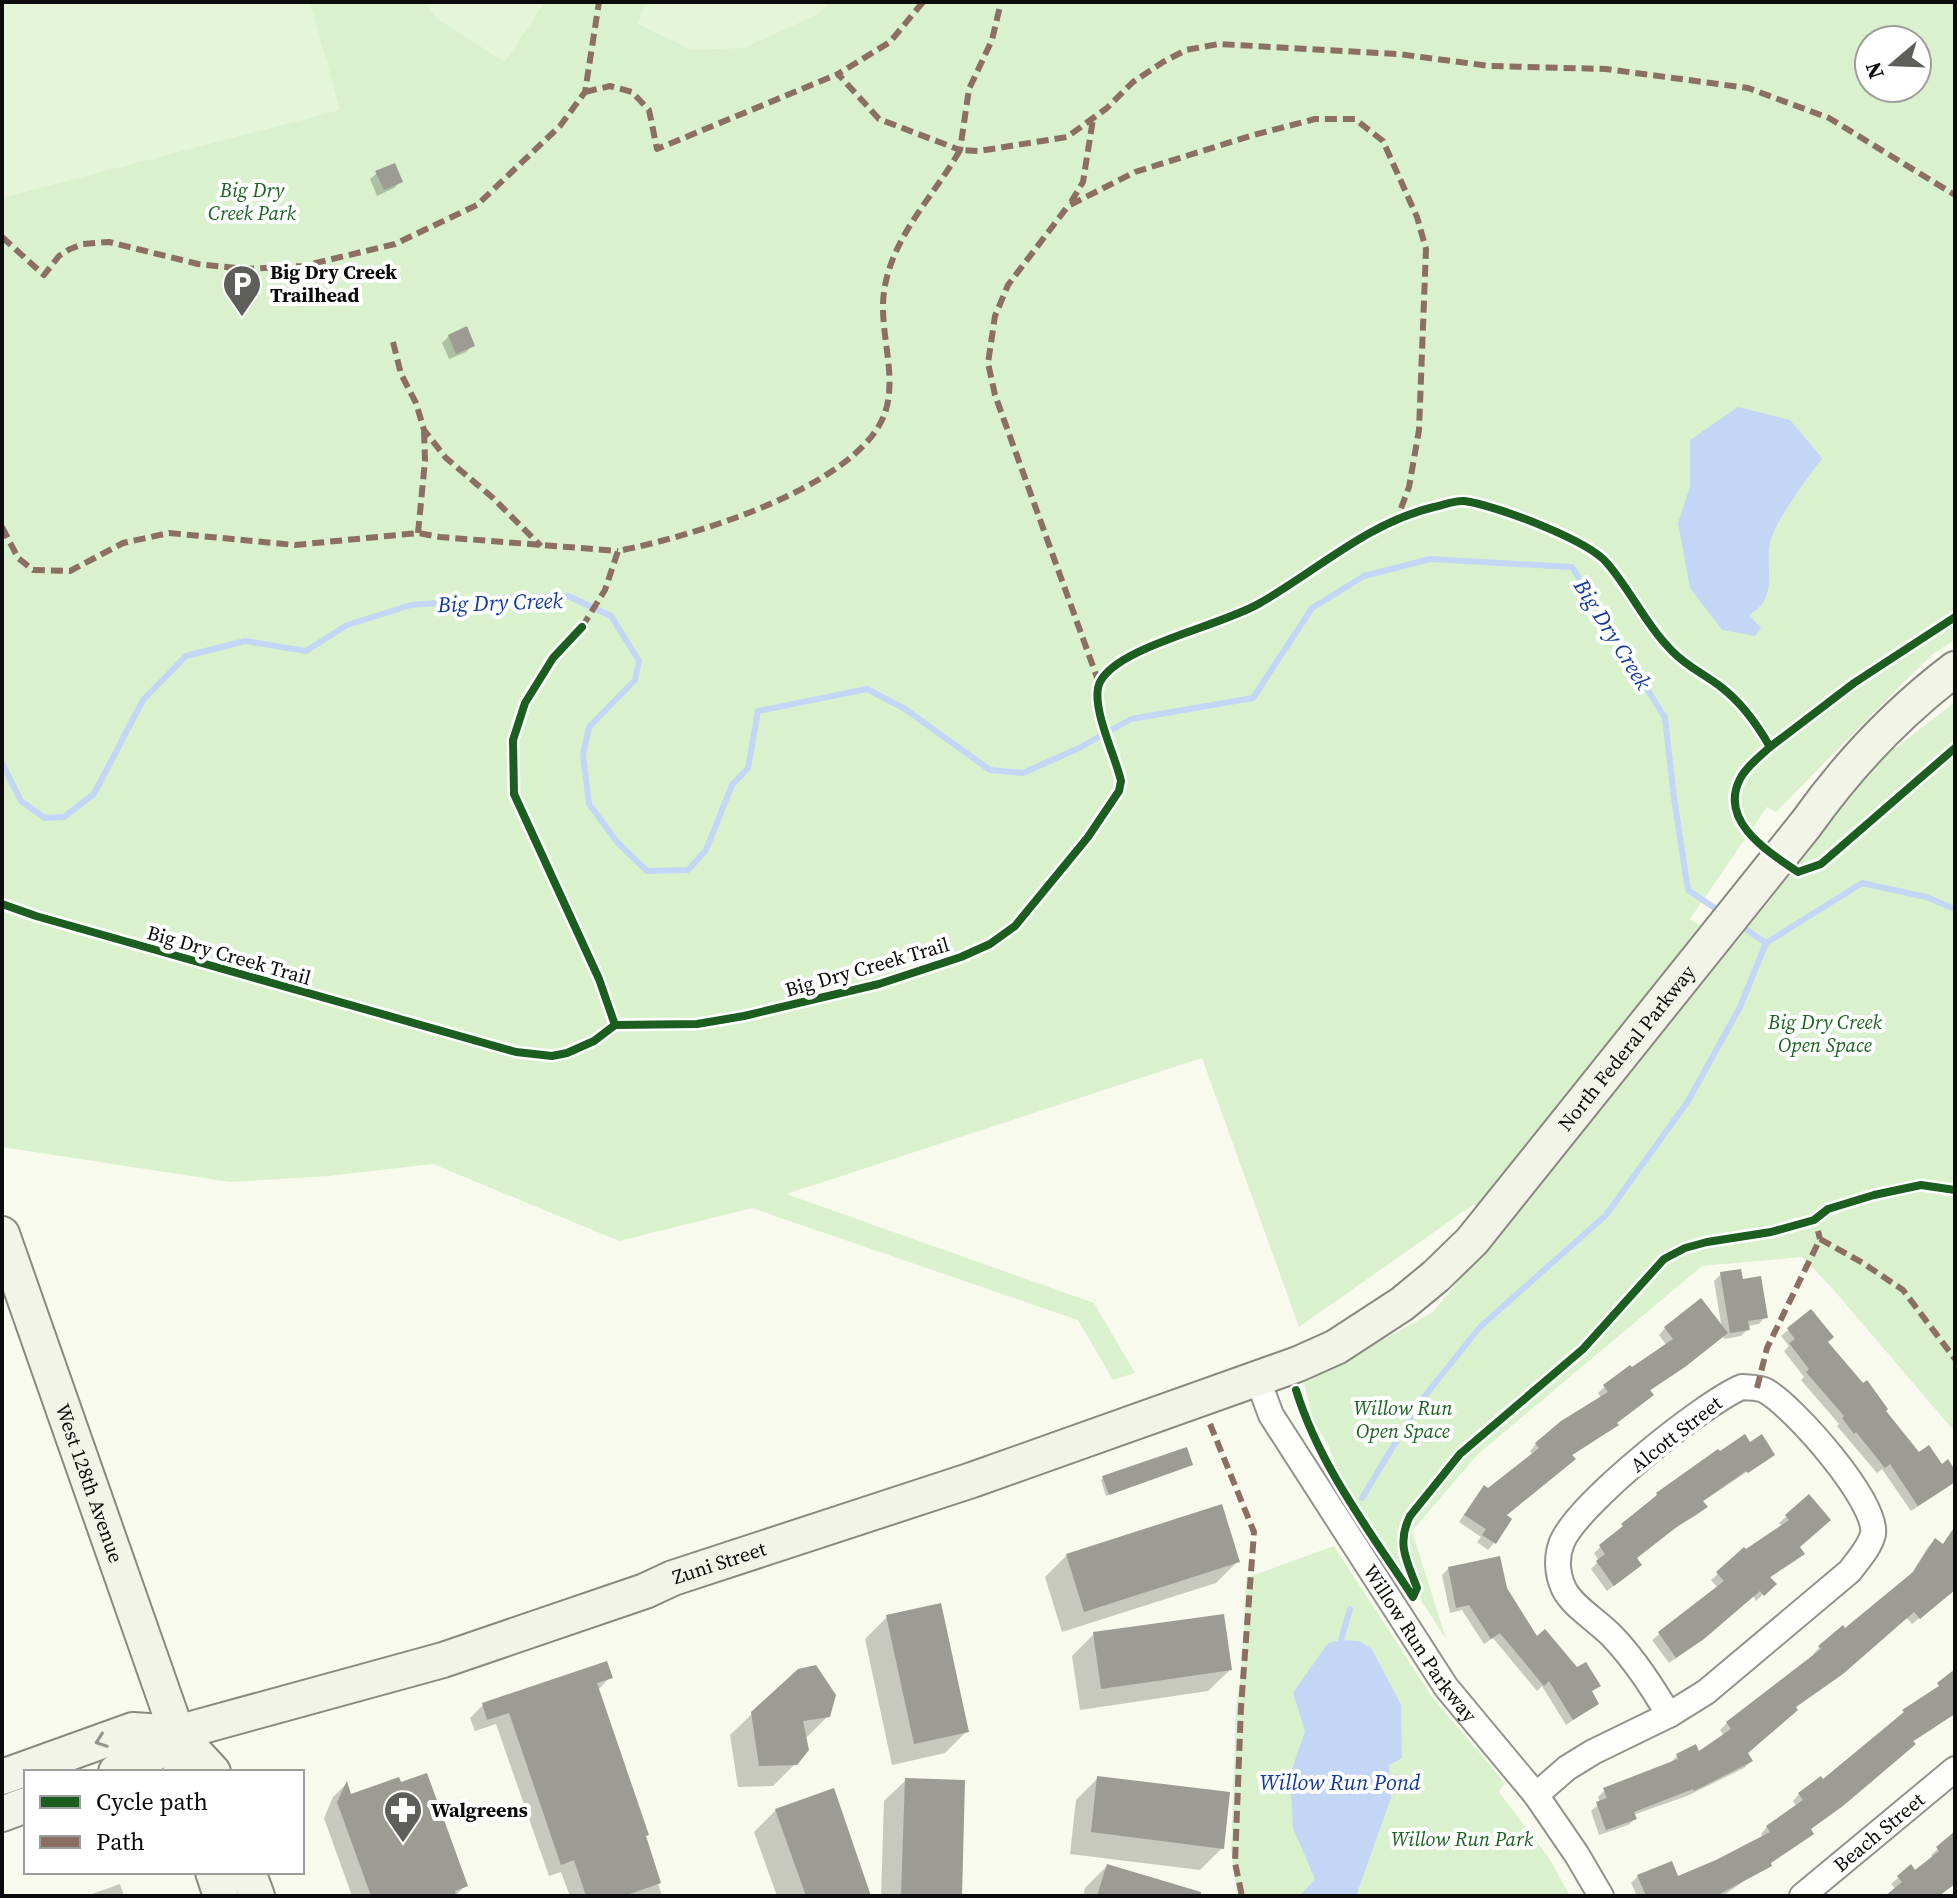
<svg xmlns="http://www.w3.org/2000/svg" width="1957" height="1898" font-family="'Source Serif 4',serif">
  <style>
    .green { fill: #daf1ce; fill-rule: evenodd }
    .pitch { fill: #e5f5d7 }
    .water { fill: #c3d6f5 }
    .shadow { fill: #0003 }
    .lines { fill: none; stroke-linecap: round; stroke-linejoin: round }
    .stream { stroke: #c3d6f5; stroke-width: 6 }
    .building { fill: #9c9b94 }
    .street-casing { stroke: #92938d; stroke-width: 28 }
    .secondary-casing { stroke: #898984; stroke-width: 38 }
    .street { stroke: #fefefc; stroke-width: 24 }
    .secondary { stroke: #f2f4e8; stroke-width: 34 }
    .quiet { stroke: #8d6e63; stroke-width: 6; stroke-dasharray: 12 6; stroke-linecap: butt }
    .cycleway-casing { stroke: #fff; stroke-width: 13 }
    .cycleway { stroke: #1b5e20; stroke-width: 8 }
    .oneway { stroke: #969790 }
    .labels { text-anchor: middle; dominant-baseline: central; stroke-width: 8; stroke-linejoin: round; paint-order: stroke }
    .park-label { font-size: 20px; font-style: italic; fill: #1a6420; stroke: #fff }
    .poi-label { font-size: 20px; font-weight: bold; fill: #0b0b0b; stroke: #fff; text-anchor: start }
    .street-label { font-size: 20px; fill: #0b0b0b; stroke: #fff }
    .water-label { font-size: 22px; font-style: italic; fill: #123a9f; stroke: #fff }
  </style>
  <rect width="100%" height="100%" fill="#f9faee"/>
  <g class="green">
    <path d="M2,2H1955V640L1934,653L1903,683L1776,812L1767,807L1690,919L1700,926L1483,1209L1474,1204L1299,1327L1202,1058L786,1194L1094,1303L1135,1373L1113,1380L1078,1320L752,1208L619,1241L433,1164L328,1176L230,1182L2,1147ZM1869,40H1917V88H1869Z"/>
    <path d="M1955,702V1432L1831,1287L1802,1257L1702,1266L1478,1454L1412,1531L1446,1639L1339,1474L1328,1445L1313,1420L1304,1383L1433,1312L1876,763Z"/>
    <path d="M1334,1546L1432,1697L1505,1783L1499,1792L1549,1858L1570,1896H1237L1231,1850L1236,1706L1242,1670L1246,1578Z"/>
  </g>
  <g class="pitch">
    <path d="M2,2H310L340,110L2,198Z"/>
    <path d="M425,2H545L505,62L436,18Z"/>
    <path d="M646,2H831L818,14L744,48L691,50L638,24Z"/>
  </g>
  <g class="water">
    <path d="M1738,407L1790,420L1822,458C1808,478 1775,520 1770,543C1765,572 1779,597 1749,615L1761,628L1755,636L1722,630L1690,588L1678,523L1690,487V440Z"/>
    <path d="M1341,1640L1359,1641L1372,1649L1401,1705L1402,1758L1389,1765L1391,1798L1356,1896H1300L1315,1879L1293,1828L1290,1775L1305,1731L1293,1693L1328,1643Z"/>
  </g>
  <g class="shadow">
    <path d="M377,173L401,181L394,188L377,196L370,179Z"/>
    <path d="M449,336L472,346L466,352L449,359L442,343Z"/>
    <path d="M1721,1274L1741,1281L1765,1317L1759,1324L1747,1326L1748,1329L1741,1336L1724,1339L1723,1334L1676,1373L1648,1392L1609,1431L1571,1456L1504,1516L1494,1543L1488,1550L1477,1542L1481,1537L1459,1522L1478,1494L1484,1488L1489,1491L1533,1455L1530,1451L1536,1444L1601,1398L1598,1393L1604,1387L1630,1367L1631,1369L1667,1346L1659,1335L1665,1328L1722,1329L1714,1281Z"/>
    <path d="M1811,1311L1826,1342L1919,1454L1955,1474V1481L1951,1485L1911,1511L1882,1469L1877,1473L1837,1426L1839,1424L1801,1380L1804,1377L1784,1351L1789,1346L1781,1336Z"/>
    <path d="M1750,1444L1772,1455L1702,1502L1705,1507L1698,1514L1669,1532L1635,1559L1633,1571L1607,1591L1591,1569L1599,1561L1594,1553L1657,1495L1720,1454Z"/>
    <path d="M1191,1465L1106,1496L1101,1480L1103,1478Z"/>
    <path d="M1809,1497L1796,1560L1769,1578L1774,1584L1756,1601L1753,1596L1695,1645L1669,1663L1652,1640L1718,1588L1711,1580L1744,1550L1746,1552L1783,1527L1779,1523Z"/>
    <path d="M1953,1532L1955,1534V1592L1953,1591L1912,1624L1906,1617L1833,1680L1794,1708L1745,1754L1751,1761L1744,1768L1687,1796L1633,1815L1635,1819L1628,1825L1599,1835L1591,1811L1600,1803L1598,1797L1605,1790L1670,1763L1677,1756L1695,1747L1698,1754L1724,1736L1720,1730L1727,1723L1815,1656L1813,1654L1820,1647L1845,1630L1909,1578L1928,1547L1935,1540L1942,1545Z"/>
    <path d="M1067,1555L1238,1561L1216,1583L1062,1632L1045,1577Z"/>
    <path d="M1449,1568L1505,1589L1537,1639L1598,1685L1590,1693L1597,1703L1566,1725L1542,1686L1537,1691L1493,1638L1484,1644L1462,1610L1450,1613L1442,1575Z"/>
    <path d="M887,1617L967,1731L945,1753L892,1765L865,1639Z"/>
    <path d="M1094,1634L1230,1670L1208,1691L1080,1710L1072,1656Z"/>
    <path d="M1955,1671V1711L1934,1728L1763,1838L1761,1834L1767,1827L1797,1807L1793,1801L1799,1794L1823,1782L1904,1712L1933,1693Z"/>
    <path d="M610,1677L598,1690L662,1896H570L561,1872L549,1876L496,1724L475,1731L470,1718L483,1705Z"/>
    <path d="M753,1713L828,1716L805,1739L795,1764L773,1786L738,1787L730,1735Z"/>
    <path d="M1098,1778L1222,1848L1200,1870L1070,1854L1076,1800Z"/>
    <path d="M906,1780L960,1896H881L884,1801Z"/>
    <path d="M346,1784L350,1797L465,1886L455,1896H352L324,1818L333,1797Z"/>
    <path d="M776,1810L869,1896H777L754,1832Z"/>
    <path d="M1955,1834V1875L1938,1896H1888L1896,1890L1891,1884L1898,1878L1911,1867L1915,1872L1933,1858L1931,1855Z"/>
    <path d="M1107,1866L1209,1896H1083L1085,1888Z"/>
    <path d="M1638,1876L1677,1878H1748L1723,1896H1637L1631,1883Z"/>
    <path d="M120,1884L124,1896H86Z"/>
  </g>
  <g class="lines">
    <g class="stream">
      <path d="M2,763L21,801L45,818L64,817L94,794L143,700L186,656L245,641L306,651L347,625L411,605L517,597L568,596L611,616L639,661L635,680L589,727L583,755L589,804L617,842L647,871L688,870L706,850L732,785L748,768L758,711L867,689L905,709L990,770L1023,773L1079,748L1131,719L1253,698L1312,608L1364,576L1430,559L1572,567L1665,718L1674,798L1688,890L1722,913"/>
      <path d="M1738,924L1766,943L1862,883L1926,897L1955,909"/>
      <path d="M1362,1498L1420,1402L1480,1327L1606,1215L1688,1101L1740,1007L1766,943"/>
      <path d="M1341,1640L1350,1609"/>
    </g>
  </g>
  <g class="building">
    <path d="M395,163L403,182L384,190L375,171Z"/>
    <path d="M467,326L475,346L456,354L448,335Z"/>
    <path d="M1741,1269L1743,1279L1761,1276L1768,1318L1748,1321L1750,1330L1730,1333L1720,1272Z"/>
    <path d="M1701,1298L1728,1333L1685,1367L1650,1390L1654,1395L1617,1423L1619,1425L1572,1455L1576,1459L1507,1515L1512,1519L1496,1544L1482,1535L1486,1529L1464,1515L1484,1485L1488,1488L1539,1448L1535,1443L1561,1421L1608,1392L1603,1385L1630,1365L1632,1367L1673,1339L1664,1327Z"/>
    <path d="M1811,1309L1834,1337L1828,1342L1863,1383L1867,1380L1888,1409L1886,1411L1919,1452L1929,1445L1942,1464L1948,1459L1955,1470V1482L1918,1506L1890,1464L1885,1468L1856,1432L1854,1434L1842,1418L1844,1416L1806,1372L1809,1369L1789,1343L1795,1339L1787,1328Z"/>
    <path d="M1745,1434L1750,1442L1762,1434L1775,1455L1748,1473L1746,1471L1703,1501L1708,1507L1678,1526L1637,1558L1642,1565L1614,1586L1596,1561L1605,1554L1599,1545L1623,1526L1621,1524L1657,1495L1656,1493L1718,1449L1720,1451Z"/>
    <path d="M1187,1447L1193,1465L1109,1495L1102,1476Z"/>
    <path d="M1809,1494L1831,1520L1800,1547L1805,1554L1770,1577L1777,1584L1764,1596L1760,1591L1704,1639L1676,1658L1658,1632L1724,1581L1716,1572L1744,1547L1746,1549L1789,1520L1785,1515Z"/>
    <path d="M1222,1504L1240,1562L1084,1612L1066,1554Z"/>
    <path d="M1955,1526V1590L1920,1619L1914,1612L1843,1674L1796,1707L1798,1710L1748,1753L1753,1761L1694,1791L1693,1789L1634,1812L1637,1819L1606,1830L1596,1802L1607,1798L1603,1788L1678,1759L1676,1754L1696,1744L1699,1751L1731,1729L1726,1722L1821,1649L1818,1646L1843,1625L1845,1628L1913,1572L1935,1538L1943,1544Z"/>
    <path d="M1500,1556L1507,1588L1537,1636L1545,1629L1577,1667L1586,1662L1601,1686L1592,1691L1599,1704L1573,1720L1549,1681L1544,1686L1500,1633L1491,1639L1469,1605L1456,1608L1448,1567Z"/>
    <path d="M941,1603L969,1732L914,1744L886,1615Z"/>
    <path d="M1224,1614L1232,1670L1101,1689L1093,1632Z"/>
    <path d="M607,1661L613,1678L597,1683L649,1835L646,1836L661,1883L624,1896H586L574,1860L561,1865L509,1713L487,1720L482,1703Z"/>
    <path d="M816,1665L836,1695L830,1717L803,1721L809,1750L797,1765L759,1766L751,1712L798,1669Z"/>
    <path d="M1955,1669V1714L1913,1741L1916,1744L1843,1806L1811,1829L1814,1834L1771,1863L1772,1866L1716,1896H1646L1637,1875L1672,1861L1678,1876L1716,1860L1770,1832L1766,1826L1803,1800L1798,1793L1821,1776L1823,1779L1904,1712L1902,1710L1939,1686L1937,1683Z"/>
    <path d="M427,1773L468,1886L455,1891L456,1896H371L337,1802L347,1781L351,1794L399,1777L401,1782Z"/>
    <path d="M1097,1776L1230,1792L1224,1849L1091,1832Z"/>
    <path d="M905,1778L965,1780L962,1896H901Z"/>
    <path d="M834,1788L871,1896H806L775,1809Z"/>
    <path d="M1955,1831V1884L1939,1896H1885L1902,1882L1897,1876L1911,1864L1915,1870L1939,1851L1936,1847Z"/>
    <path d="M1107,1864L1201,1892V1896H1097Z"/>
  </g>
  <g class="lines">
    <g class="street-casing">
      <g id="street">
        <path id="s1" d="M1258,1380L1271,1415L1446,1687L1536,1795L1577,1855L1601,1896"/>
        <path d="M1742,1387C1750,1388 1759,1387 1766,1391C1794,1407 1878,1502 1873,1534C1870,1547 1858,1560 1850,1571L1706,1692L1669,1715C1652,1687 1635,1660 1612,1636C1598,1621 1573,1607 1564,1589C1557,1574 1556,1557 1562,1542C1578,1504 1703,1403 1742,1387Z"/>
        <path d="M1536,1795L1567,1768L1593,1752L1669,1715"/>
        <path id="s2" d="M1802,1896L1955,1769"/>
      </g>
    </g>
    <g class="secondary-casing">
      <g id="secondary">
        <path id="s3" d="M2,1234L177,1733L181,1772"/>
        <path d="M177,1733L213,1772"/>
        <path d="M116,1772L145,1761L177,1733"/>
        <path id="s4" d="M2,1777L133,1730L177,1733L443,1660L645,1591L673,1578L972,1480L1298,1364L1336,1347L1402,1304L1436,1276L1472,1241L1806,824C1848,765 1897,713 1955,669"/>
        <path d="M2,1814L26,1805"/>
        <path d="M213,1872L221,1896"/>
        <path d="M248,1872L257,1896"/>
      </g>
    </g>
    <use href="#street" class="street"/>
    <use href="#secondary" class="secondary"/>
    <g class="quiet">
      <path d="M923,2L890,42L838,74L879,119L960,150L969,89L992,40L1001,2"/>
      <path d="M585,92L610,86L632,92L649,110L657,149L838,74"/>
      <path d="M1071,202L1083,182L1093,119"/>
      <path d="M2,237L44,275L59,256L70,249L83,244L109,242L198,264L245,269L303,266L395,244L477,205L560,126L585,92L599,2"/>
      <path d="M393,342L401,374L416,403L424,430L446,458L493,498L541,546"/>
      <path d="M2,527L18,558L33,570L70,571L123,543L169,533L295,545L418,533L440,537L618,551"/>
      <path d="M418,533L425,461L424,430"/>
      <path d="M582,627L605,590L618,551C689,537 858,488 885,413C899,371 875,325 886,281C897,231 936,193 960,150L979,151L1067,137L1107,108L1133,82L1163,62L1186,50L1219,44L1398,54L1490,66L1606,69L1748,88L1829,118L1955,195"/>
      <path d="M1099,683L995,395L988,363L995,316L1008,285L1068,206L1135,172L1250,136L1315,119H1355L1383,141L1417,217L1426,249L1419,430L1409,487L1397,519"/>
      <path d="M1820,1239L1863,1263L1903,1290L1955,1359"/>
      <path d="M1757,1388L1767,1348L1820,1239L1818,1231"/>
      <path d="M1210,1424L1254,1532L1241,1707L1235,1863L1242,1896"/>
    </g>
    <g class="cycleway-casing">
      <g id="cycleway">
        <path d="M582,627L553,658L525,703L513,740L514,794L599,979L615,1025"/>
        <path d="M1770,747L1854,683L1955,617"/>
        <path d="M2,904L36,916L516,1052L552,1056L567,1053L594,1041L615,1025L697,1024L744,1016L879,984L961,957L990,944L1015,926L1088,837L1119,791L1121,781C1116,757 1089,704 1100,682C1118,646 1222,626 1260,603C1318,570 1367,523 1434,507C1444,505 1455,500 1464,501C1495,505 1588,540 1607,563C1631,591 1646,625 1672,651C1686,666 1704,674 1721,687C1742,703 1757,724 1770,747C1760,756 1746,767 1740,779C1718,822 1770,853 1798,872L1821,864L1955,748"/>
        <path d="M1296,1390C1320,1467 1369,1530 1413,1597L1417,1588C1407,1561 1396,1544 1410,1516L1460,1454L1583,1349L1664,1259L1685,1248L1707,1242L1771,1232L1814,1220L1828,1209L1874,1195L1921,1185L1955,1190"/>
      </g>
    </g>
    <use href="#cycleway" class="cycleway"/>
  </g>
  <defs><path id="oneway-chevron" d="M-2-3.5L2.5 0L-2 3.5" fill="none" stroke-width="1.6" stroke-linecap="round" stroke-linejoin="round" transform="scale(2)"/></defs>
  <use class="oneway" href="#oneway-chevron" transform="translate(101 1741) rotate(160)"/>
  <defs>
    <g id="parking-pin" transform="scale(2)"><path d="M0 17L-7.5 6A9.5 9.5 0 1 1 7.5 6Z" fill="#5e5f5a" stroke="#fff"/><path d="M-3.5-5.5H1a3.5 3.5 0 0 1 0 7H-1V5.5H-3.5ZM-1-3.4V-.6H.8a1.4 1.4 0 0 0 0-2.8Z" fill="#fff"/></g>
    <g id="pharmacy-pin" transform="scale(2)"><path d="M0 17L-7.5 6A9.5 9.5 0 1 1 7.5 6Z" fill="#5e5f5a" stroke="#fff"/><path d="M-2-6h4v4h4v4h-4v4h-4v-4h-4v-4h4Z" fill="#fff"/></g>
  </defs>
  <g fill-rule="evenodd">
    <use href="#parking-pin" x="242" y="284"/>
    <use href="#pharmacy-pin" x="403" y="1810"/>
  </g>
  <g class="labels">
    <g class="park-label">
      <text x="252" y="190">Big Dry<tspan x="252" dy="23">Creek Park</tspan></text>
      <text x="1825" y="1022">Big Dry Creek<tspan x="1825" dy="23">Open Space</tspan></text>
      <text x="1403" y="1408">Willow Run<tspan x="1403" dy="23">Open Space</tspan></text>
      <text x="1462" y="1839">Willow Run Park</text>
    </g>
    <g class="poi-label">
      <text x="270" y="272">Big Dry Creek<tspan x="270" dy="23">Trailhead</tspan></text>
      <text x="431" y="1810">Walgreens</text>
    </g>
    <g class="street-label">
      <text transform="translate(229 955) rotate(16)">Big Dry Creek Trail</text>
      <text transform="translate(867 967) rotate(-16)">Big Dry Creek Trail</text>
      <text stroke="none"><textPath href="#s4" startOffset="1826">North Federal Parkway</textPath></text>
      <text transform="translate(1676 1434) rotate(-38)">Alcott Street</text>
      <text stroke="none"><textPath href="#s3" startOffset="264">West 128th Avenue</textPath></text>
      <text stroke="none"><textPath href="#s4" startOffset="752">Zuni Street</textPath></text>
      <text stroke="none"><textPath href="#s1" startOffset="310">Willow Run Parkway</textPath></text>
      <text stroke="none"><textPath href="#s2" startOffset="100">Beach Street</textPath></text>
    </g>
    <g class="water-label">
      <text transform="translate(500 602) rotate(-2)">Big Dry Creek</text>
      <text transform="translate(1613 634) rotate(58)">Big Dry Creek</text>
      <text x="1340" y="1782">Willow Run Pond</text>
    </g>
  </g>
  <rect width="1957" height="1898" fill="none" stroke="#0b0b0b" stroke-width="8"/>
  <rect x="24" y="1770" width="280" height="104" fill="#ffffff" stroke="#9d9d9d" stroke-width="2"/>
  <rect x="40" y="1796" width="40" height="12" fill="#1b5e20" stroke="#9d9d9d" stroke-width="2"/>
  <text x="96" y="1810" font-size="24" fill="#0b0b0b">Cycle path</text>
  <rect x="40" y="1836" width="40" height="12" fill="#8d6e63" stroke="#9d9d9d" stroke-width="2"/>
  <text x="96" y="1850" font-size="24" fill="#0b0b0b">Path</text>
  <g transform="translate(1893 64) rotate(251)"><circle r="38" fill="#ffffff" stroke="#9d9d9d" stroke-width="2"/>
  <path d="M0-6L14 30L0 20L-14 30Z" fill="#5e5f5a"/>
  <text y="-12" font-size="22" font-weight="bold" text-anchor="middle" fill="#0b0b0b">N</text>
  </g>
</svg>
